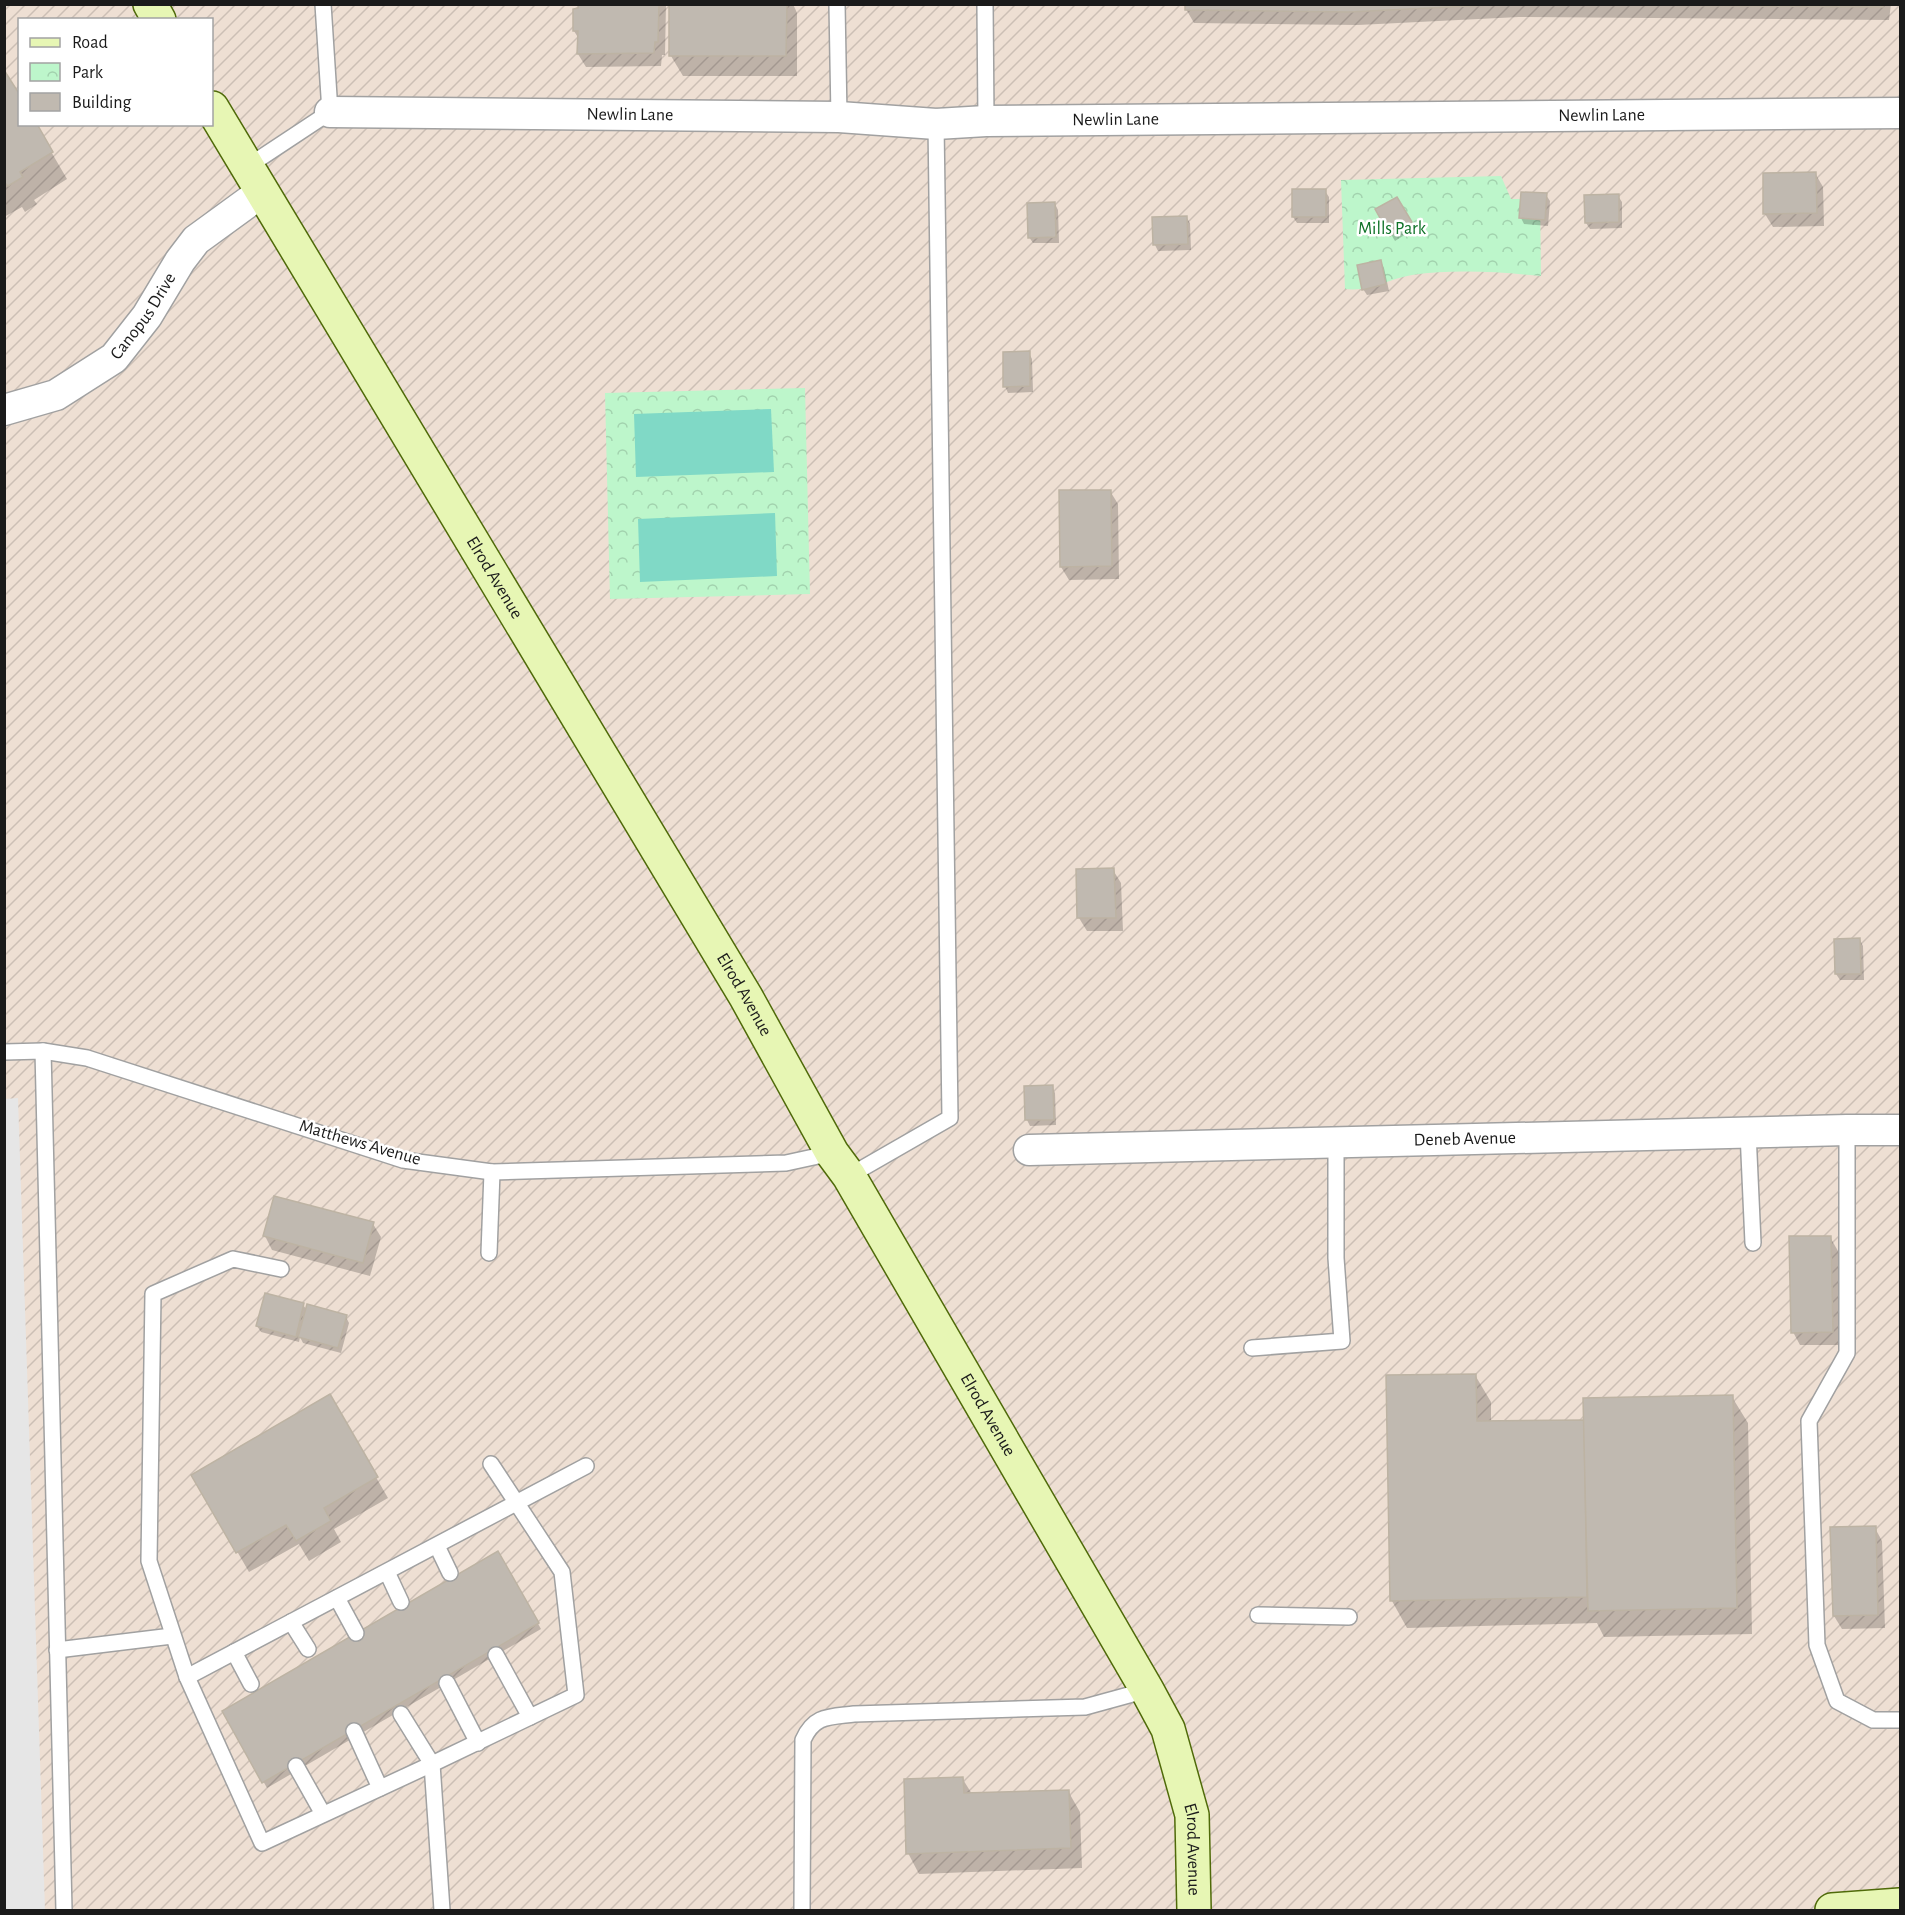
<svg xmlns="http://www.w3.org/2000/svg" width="1905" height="1915" font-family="'Alegreya Sans',sans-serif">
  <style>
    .military { fill: url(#military-furrows); fill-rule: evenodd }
    .park { fill: url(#park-crowns) }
    .pitch { fill: #80d9c6 }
    .parking { fill: #e6e6e6 }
    .shadow { fill: #0003 }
    .building { fill: #c0b9b0; stroke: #bdb3a3; stroke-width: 1.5 }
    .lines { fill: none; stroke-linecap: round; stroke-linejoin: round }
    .lane-casing { stroke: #a1a1a1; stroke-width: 18 }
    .street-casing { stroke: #a1a1a1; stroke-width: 33 }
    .secondary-casing { stroke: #4f6a09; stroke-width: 36 }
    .lane { stroke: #fff; stroke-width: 15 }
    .street { stroke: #fff; stroke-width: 30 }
    .secondary { stroke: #e7f6b4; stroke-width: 33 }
    .labels { text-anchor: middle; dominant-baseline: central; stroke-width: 5; stroke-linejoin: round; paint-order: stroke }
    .street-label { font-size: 18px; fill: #1a1a1a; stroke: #fff }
    .park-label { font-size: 18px; fill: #0f7228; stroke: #fff }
  </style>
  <defs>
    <pattern id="military-furrows" width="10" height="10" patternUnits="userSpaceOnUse" patternTransform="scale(1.5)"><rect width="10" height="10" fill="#eedfd3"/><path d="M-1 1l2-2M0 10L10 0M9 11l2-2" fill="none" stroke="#ccbfb5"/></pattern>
    <pattern id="park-crowns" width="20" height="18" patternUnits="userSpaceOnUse" patternTransform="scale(1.5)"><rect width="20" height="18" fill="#bdf6cb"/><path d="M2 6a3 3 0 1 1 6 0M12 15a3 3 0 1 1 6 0" fill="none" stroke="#a2d2ae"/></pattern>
  </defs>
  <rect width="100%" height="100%" fill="#eceae0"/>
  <path class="military" d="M5,5H1900V1910H5ZM20,20H212V124H20Z"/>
  <g class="park">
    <path d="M1501,176L1511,199H1540L1541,276C1498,272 1455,269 1412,275C1387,279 1371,292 1345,289L1341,180Z"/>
    <path d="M805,388L810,594L610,599L605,393Z"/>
  </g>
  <g class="pitch">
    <path d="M771,409L774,472L636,477L634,414Z"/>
    <path d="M775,513L777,576L640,582L638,519Z"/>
  </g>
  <path class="parking" d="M18,1098L45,1910H4V1099Z"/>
  <g class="shadow">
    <path d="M580,4H666L665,55H662L661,66L586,67L578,54L579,39L574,31Z"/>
    <path d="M671,4H793L797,13V76H683L671,56Z"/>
    <path d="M1186,4H1891L1889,20L1519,17L1358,25L1194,23L1186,9Z"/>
    <path d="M4,73L20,124H35L67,179L34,200L37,204L25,212L22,207L4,217Z"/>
    <path d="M1815,173L1823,187L1824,226L1773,227L1765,214Z"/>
    <path d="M1325,191L1329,197V223H1297L1293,217Z"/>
    <path d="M1546,195L1550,201L1548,226L1524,224L1521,218Z"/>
    <path d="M1618,196L1622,202V228L1590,229L1586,223Z"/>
    <path d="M1397,199L1414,229L1395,241L1377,210Z"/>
    <path d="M1055,204L1058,210L1059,243H1033L1029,237Z"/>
    <path d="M1186,217L1190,223L1191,250L1158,251L1155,245L1154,218Z"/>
    <path d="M1381,262L1384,268L1389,291L1367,295L1363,289Z"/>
    <path d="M1029,353L1032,359L1033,392L1008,393L1005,386Z"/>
    <path d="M1110,491L1118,504L1119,579L1069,580L1061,567Z"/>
    <path d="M1113,870L1121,883L1123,931H1087L1079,918Z"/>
    <path d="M1860,940L1863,946L1864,980H1840L1836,974Z"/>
    <path d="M1052,1087L1055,1093L1056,1125L1030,1126L1027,1120Z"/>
    <path d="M373,1224L381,1237L370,1276L272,1250L265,1236Z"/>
    <path d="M1830,1237L1838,1251L1839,1345H1800L1793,1332Z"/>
    <path d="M303,1305L307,1310L346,1317L349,1323L341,1353L303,1343L300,1337L299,1342L261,1332L257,1326Z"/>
    <path d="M1475,1375L1491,1402V1423L1585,1421L1732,1397L1748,1423L1752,1634L1604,1637L1597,1623L1407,1628L1392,1601L1387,1377Z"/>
    <path d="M329,1396L388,1498L334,1529L341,1542L309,1561L299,1544L249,1572L193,1475Z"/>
    <path d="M1875,1528L1882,1541L1885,1628L1842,1629L1834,1616Z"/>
    <path d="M498,1553L541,1629L267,1788L224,1712Z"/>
    <path d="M962,1778L972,1794L1068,1791L1080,1812L1082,1868L919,1874L908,1853Z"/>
  </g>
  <g class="building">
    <path d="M579,4H659L658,42H655L654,53L577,54L578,31H573V9L578,8Z"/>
    <path d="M669,4H787L786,56H669Z"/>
    <path d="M1185,4H1509L1349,12L1185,10Z"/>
    <path d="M1522,4H1883V7Z"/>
    <path d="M4,70L20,95V124H37L53,152L20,172L23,177L8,186L4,182Z"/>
    <path d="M1816,172L1817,213L1763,214V173Z"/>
    <rect x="1292" y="189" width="34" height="28"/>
    <path d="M1521,192L1547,193L1545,220L1519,218Z"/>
    <path d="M1619,194V222L1585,223L1584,195Z"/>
    <path d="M1397,197L1412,222L1390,236L1375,209Z"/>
    <path d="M1055,202L1056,237L1028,238L1027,203Z"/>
    <path d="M1187,216L1188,244L1153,245L1152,217Z"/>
    <path d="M1381,260L1386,284L1362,290L1357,265Z"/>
    <path d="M1030,351V386L1003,387V352Z"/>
    <path d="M1059,490H1111L1112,566L1060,567Z"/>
    <path d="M1114,868L1116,918H1077L1076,869Z"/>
    <path d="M1860,938L1861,974H1835L1834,939Z"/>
    <path d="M1053,1085L1054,1120H1025L1024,1086Z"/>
    <path d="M274,1196L374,1222L363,1263L263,1236Z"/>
    <path d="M1789,1236H1831L1833,1332L1791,1333Z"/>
    <path d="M265,1293L304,1303L296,1337L256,1326Z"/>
    <path d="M307,1304L347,1315L338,1348L298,1337Z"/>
    <path d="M1476,1374L1477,1421L1584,1420L1587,1597L1390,1601L1386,1375Z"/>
    <path d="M330,1394L378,1477L324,1508L331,1521L296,1541L286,1525L236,1553L191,1475Z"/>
    <path d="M1733,1395L1737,1608L1588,1611L1583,1398Z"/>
    <path d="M1876,1526L1878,1615L1833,1616L1830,1527Z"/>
    <path d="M498,1551L539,1623L262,1783L222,1711Z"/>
    <path d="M963,1777L964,1793L1069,1790L1071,1848L906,1854L904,1779Z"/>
  </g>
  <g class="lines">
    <g class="lane-casing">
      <g id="lane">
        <path d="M837,4L839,117"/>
        <path d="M985,4L986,121"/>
        <path d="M247,167L330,112L323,4"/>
        <path d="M43,1051L64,1910"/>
        <path d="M4,1052L43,1051L87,1058L403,1160L492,1172L786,1163L832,1153"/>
        <path d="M1847,1130V1353L1809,1421L1817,1645L1837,1701L1873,1720H1900"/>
        <path d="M1748,1132L1753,1243"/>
        <path d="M849,1176L950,1118L936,124"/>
        <path d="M489,1253L492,1172"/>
        <path d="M281,1269L233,1259L153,1294L149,1561L187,1677L262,1843L432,1764L576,1695L562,1572L491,1464"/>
        <path d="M1252,1348L1342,1341L1336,1258V1142"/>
        <path d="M437,1546L450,1573"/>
        <path d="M387,1572L401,1602"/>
        <path d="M337,1598L356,1633"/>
        <path d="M1258,1615L1349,1617"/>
        <path d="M291,1622L308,1649"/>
        <path d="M57,1650L172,1636"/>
        <path d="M234,1652L251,1684"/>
        <path d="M496,1655L530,1717"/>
        <path d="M187,1677L586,1466"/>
        <path d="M447,1683L478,1743"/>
        <path d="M401,1714L432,1764L442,1910"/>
        <path d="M354,1731L380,1788"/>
        <path d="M296,1766L323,1814"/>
        <path d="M802,1910L803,1740C814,1715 829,1717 854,1714L1085,1707L1147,1690"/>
      </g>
    </g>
    <g class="street-casing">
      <g id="street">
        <path id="s1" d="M330,112L839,117L936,124L986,121L1900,113"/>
        <path id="s2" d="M4,410L56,395L114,358L147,316L180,261L196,240L262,192"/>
        <path id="s3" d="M1029,1150L1847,1130H1900"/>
      </g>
    </g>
    <g class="secondary-casing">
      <g id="secondary">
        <path d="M150,4L159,20"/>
        <path id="s4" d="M212,108L746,997L832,1153L849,1176L1147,1690L1168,1729L1192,1815L1194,1910"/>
        <path d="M1832,1910L1900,1905"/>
      </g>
    </g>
    <use href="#lane" class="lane"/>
    <use href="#street" class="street"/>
    <use href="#secondary" class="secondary"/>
  </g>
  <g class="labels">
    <g class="street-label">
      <text stroke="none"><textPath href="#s1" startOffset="300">Newlin Lane</textPath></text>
      <text stroke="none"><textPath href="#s1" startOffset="1272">Newlin Lane</textPath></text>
      <text stroke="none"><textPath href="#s1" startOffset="786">Newlin Lane</textPath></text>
      <text stroke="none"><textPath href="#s2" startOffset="174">Canopus Drive</textPath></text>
      <text stroke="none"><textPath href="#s4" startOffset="548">Elrod Avenue</textPath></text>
      <text stroke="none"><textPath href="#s4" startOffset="1034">Elrod Avenue</textPath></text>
      <text stroke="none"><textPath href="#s3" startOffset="436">Deneb Avenue</textPath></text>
      <text transform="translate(360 1143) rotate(16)">Matthews Avenue</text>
      <text stroke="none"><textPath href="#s4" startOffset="1520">Elrod Avenue</textPath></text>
      <text stroke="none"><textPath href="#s4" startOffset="2006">Elrod Avenue</textPath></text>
    </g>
    <g class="park-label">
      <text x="1392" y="229">Mills Park</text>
    </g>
  </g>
  <rect width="1905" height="1915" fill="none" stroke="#1a1a1a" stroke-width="12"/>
  <rect x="18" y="18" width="195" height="108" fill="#ffffff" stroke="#a3a3a3" stroke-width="1.5"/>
  <rect x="30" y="38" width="30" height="9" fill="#e7f6b4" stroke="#a3a3a3" stroke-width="1.5"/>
  <text x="72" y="48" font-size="18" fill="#1a1a1a">Road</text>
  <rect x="30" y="63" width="30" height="18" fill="url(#park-crowns)" stroke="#a3a3a3" stroke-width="1.5"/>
  <text x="72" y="78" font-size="18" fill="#1a1a1a">Park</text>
  <rect x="30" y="93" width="30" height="18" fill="#c0b9b0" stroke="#a3a3a3" stroke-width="1.5"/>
  <text x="72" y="108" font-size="18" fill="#1a1a1a">Building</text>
</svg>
